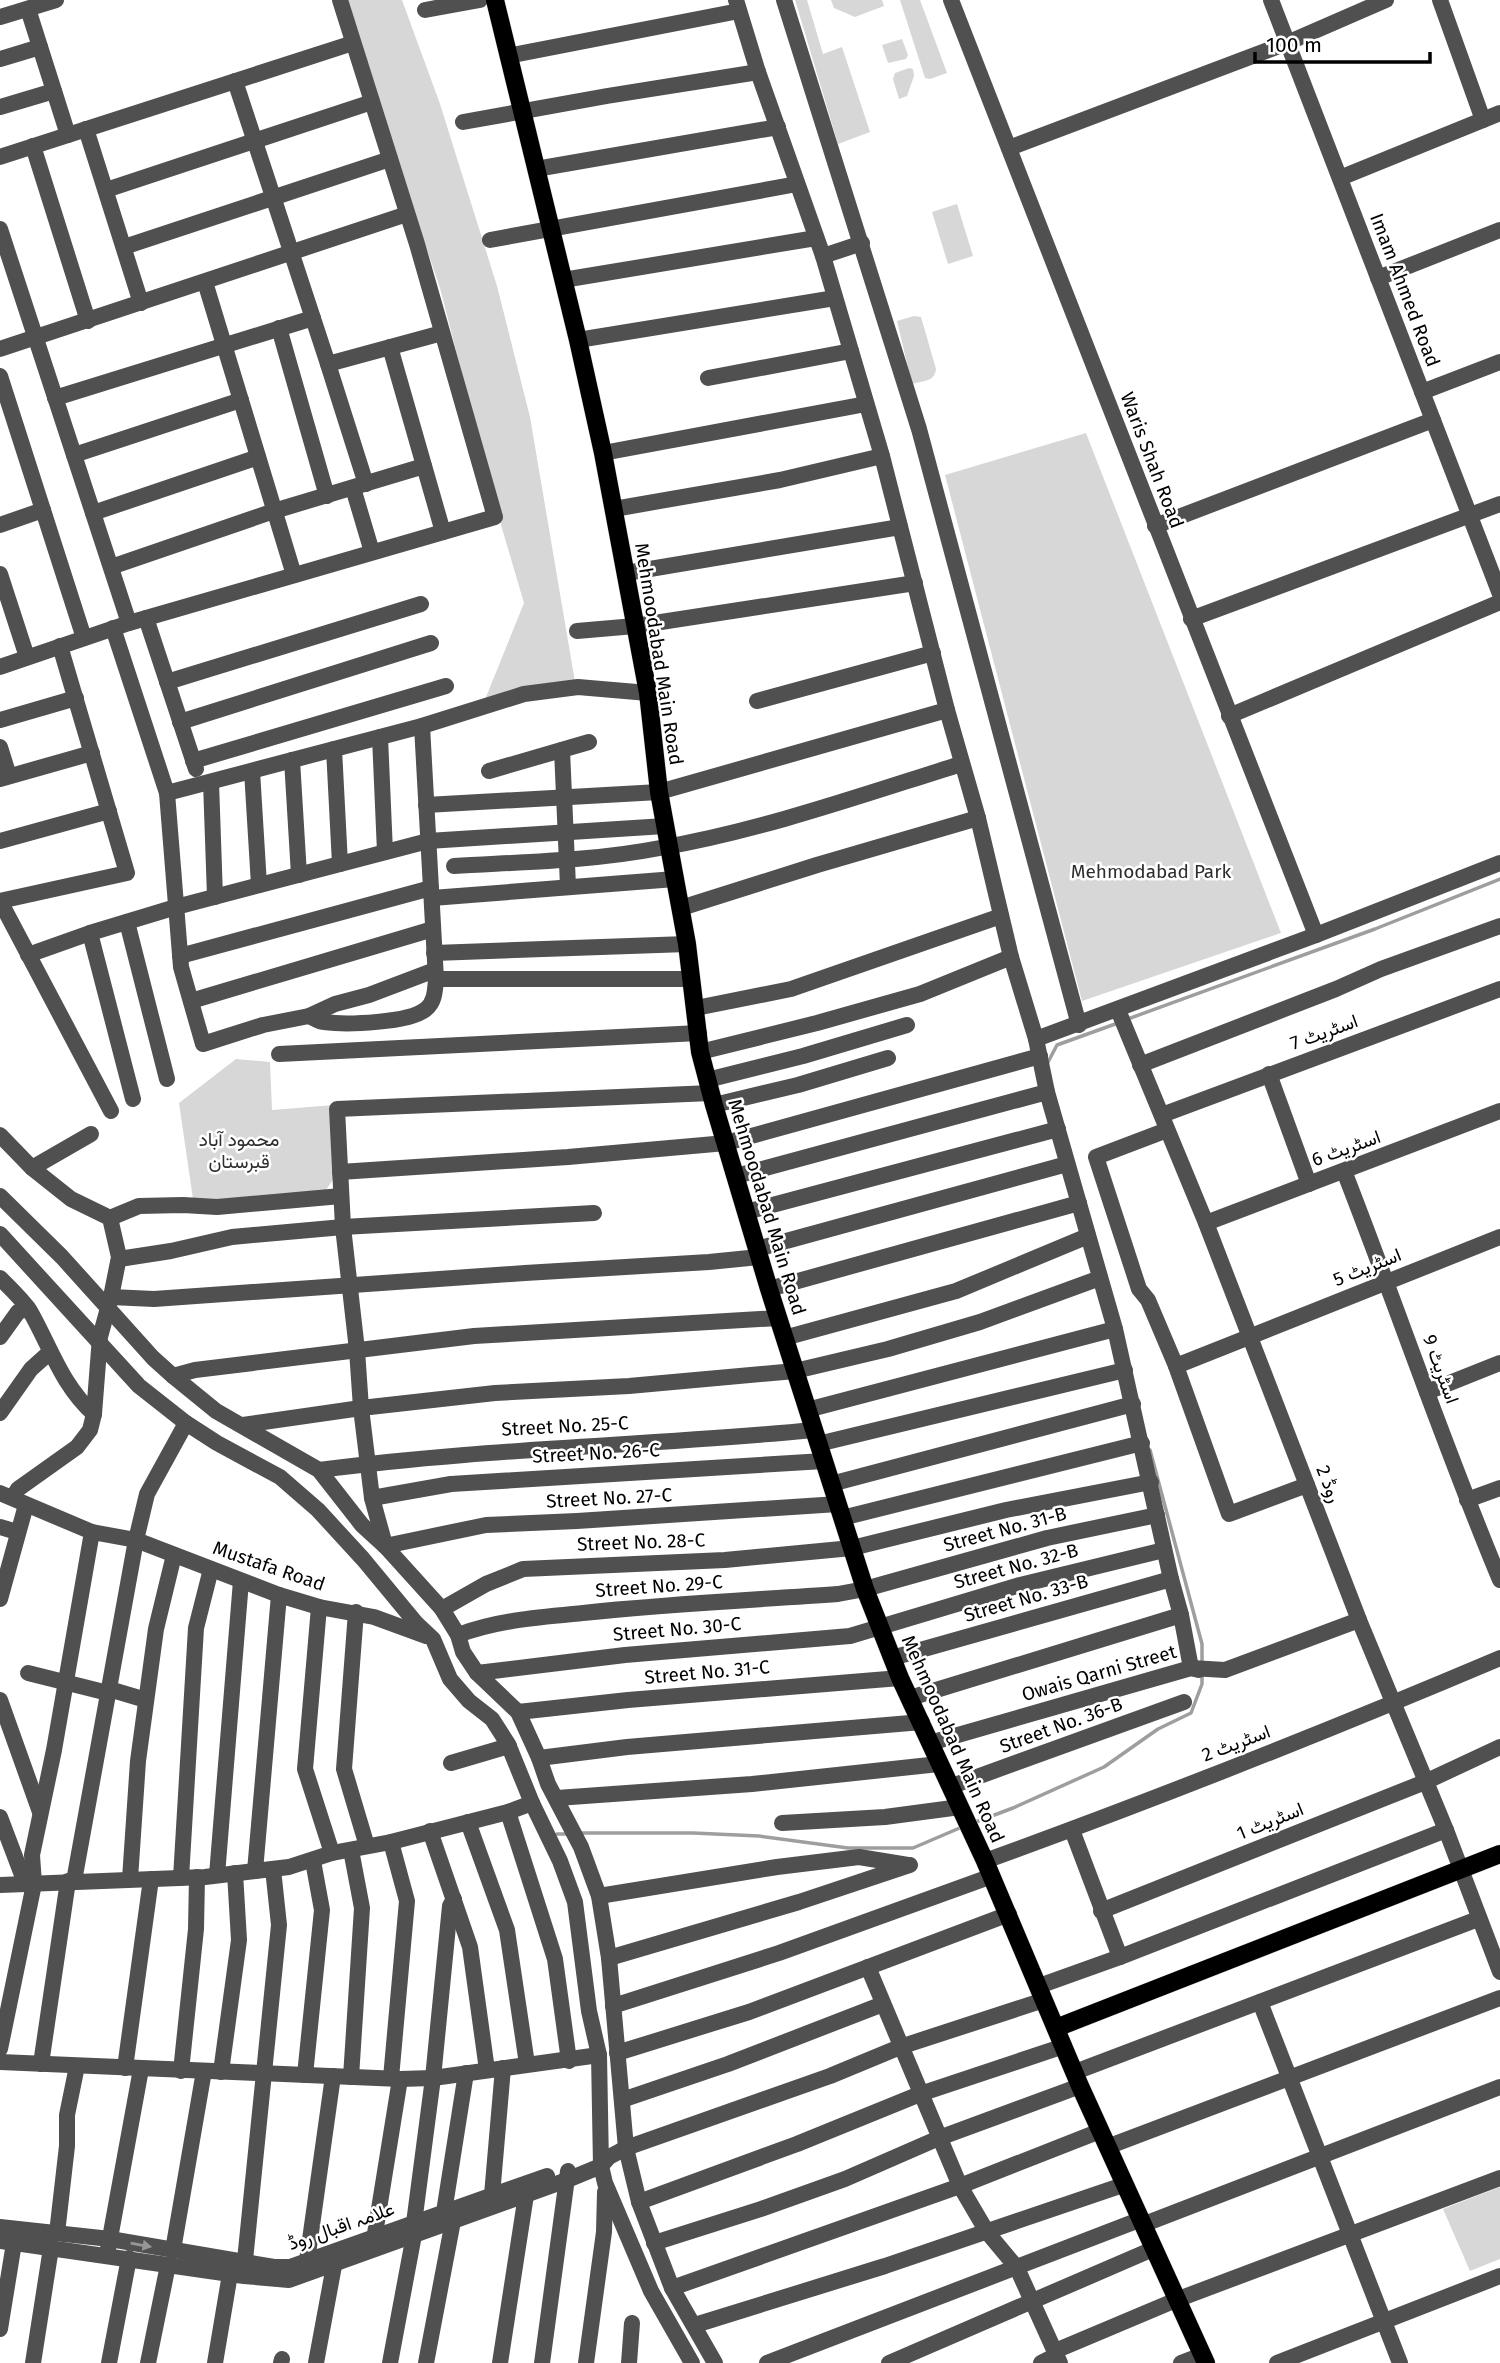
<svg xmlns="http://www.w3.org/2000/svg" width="1500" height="2363" font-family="'Fira Sans',Vazirmatn,sans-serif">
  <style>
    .green { fill: #d7d7d7 }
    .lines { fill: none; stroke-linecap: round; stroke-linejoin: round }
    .stream { stroke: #9e9e9e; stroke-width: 3.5 }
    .major-casing { stroke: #dbdbdb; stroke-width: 19 }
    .minor { stroke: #505050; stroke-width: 16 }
    .major { stroke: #000; stroke-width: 18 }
    .oneway { fill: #969696 }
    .labels { text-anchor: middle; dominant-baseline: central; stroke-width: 5; stroke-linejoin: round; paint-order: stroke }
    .street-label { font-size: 19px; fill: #000; stroke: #fff }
    .park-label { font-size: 19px; fill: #2e2e2e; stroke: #fff }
  </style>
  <rect width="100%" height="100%" fill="#fff"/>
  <g class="green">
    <path d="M343,0H402L440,104L497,286L530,417L575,682L484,702L524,603L501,525L440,288Z"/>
    <path d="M795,0H807L823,54L842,47L870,132L838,144Z"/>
    <path d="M831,0H882L884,6L855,17L834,8Z"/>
    <path d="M900,0H920L947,73L930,79L925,78Z"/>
    <path d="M902,39L908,55L906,59L888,63L882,45Z"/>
    <path d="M909,68L913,69L914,76L907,96L899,99L893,79L895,73Z"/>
    <path d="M957,204L973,256L948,264L932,212Z"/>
    <path d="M914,316L921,317L936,369C935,382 922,381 912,384L897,321Z"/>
    <path d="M1086,433L1281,933L1082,1001L945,475Z"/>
    <path d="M236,1059L270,1062L272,1110L334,1105L338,1172L326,1190L226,1204L193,1199L179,1103Z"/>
    <path d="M1500,2187V2259L1470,2271L1443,2209Z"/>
  </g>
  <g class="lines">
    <g class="stream">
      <path d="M1125,1020L1375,929L1500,879"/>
      <path d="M1047,1064L1057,1045L1118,1023"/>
      <path d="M1150,1450L1202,1644V1663"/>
      <path d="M973,1823L1013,1808L1104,1767L1158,1729L1191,1713L1202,1684V1674"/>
      <path d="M580,1833H693L759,1836L848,1848H913L962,1827"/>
      <path d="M557,1834H569"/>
    </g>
    <g class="major-casing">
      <g id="major">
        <path d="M495,0L578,340L603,453L648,693L659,792L687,944L700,1052L714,1105L769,1289L865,1589L900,1678L985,1861L1080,2086L1206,2363"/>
        <path d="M1056,2028L1500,1854"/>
      </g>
    </g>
    <g class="minor">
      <path d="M736,0L758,72L823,256L882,456L947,710L978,818L1011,957L1036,1039L1047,1092L1115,1329L1171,1579L1181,1615L1191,1668L1199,1670"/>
      <path d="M784,0L919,429L1079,1025"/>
      <path d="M951,0L1316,935"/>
      <path d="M1271,0L1500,594"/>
      <path d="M1440,0L1483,120"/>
      <path d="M28,9L68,135"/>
      <path d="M425,10L480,0"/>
      <path d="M0,17L56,0"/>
      <path d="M508,56L739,11"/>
      <path d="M0,59L40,47"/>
      <path d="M235,81L328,364L442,333"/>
      <path d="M0,107L54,91"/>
      <path d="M463,122L607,96L758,72"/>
      <path d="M86,129L141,303"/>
      <path d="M33,146L88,321"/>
      <path d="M1009,148L1287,43L1386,0"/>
      <path d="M0,157L353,43"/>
      <path d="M536,169L778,127"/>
      <path d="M1340,178L1500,113"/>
      <path d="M106,190L372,102"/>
      <path d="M0,229L129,623"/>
      <path d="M490,240L797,184"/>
      <path d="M124,247L390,159"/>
      <path d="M823,256L862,243"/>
      <path d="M1378,278L1500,230"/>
      <path d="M563,280L816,238"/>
      <path d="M205,282L294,575"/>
      <path d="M279,328L327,496"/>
      <path d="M578,340L835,298"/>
      <path d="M390,347L443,532"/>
      <path d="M0,349L407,214"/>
      <path d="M328,364L366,484"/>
      <path d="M0,376L84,638"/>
      <path d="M708,378L851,351"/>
      <path d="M1422,392L1500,362"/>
      <path d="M55,398L313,318"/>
      <path d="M603,453L866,404"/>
      <path d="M74,455L241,400"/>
      <path d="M353,488L372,552"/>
      <path d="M614,509L780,480L882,456"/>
      <path d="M93,513L258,457"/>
      <path d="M0,525L43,510"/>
      <path d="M1155,526L1433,420"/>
      <path d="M111,567L274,511L424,466"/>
      <path d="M626,573L900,527"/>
      <path d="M0,574L27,657"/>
      <path d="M146,618L196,769"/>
      <path d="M1191,619L1500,504"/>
      <path d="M113,628L167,793L181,967L203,1044L263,1025L309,1016L335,1004L369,995L435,970"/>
      <path d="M577,631L635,626L915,583"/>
      <path d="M0,667L129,623L495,517L417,244L340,0"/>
      <path d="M167,682L421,604"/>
      <path d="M757,701L933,653"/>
      <path d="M1229,716L1500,602"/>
      <path d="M0,720L76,698"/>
      <path d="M180,722L431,643"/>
      <path d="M380,737L385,852"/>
      <path d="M0,747L9,776"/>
      <path d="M334,749L340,864"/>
      <path d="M562,750L568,886"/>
      <path d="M292,760L299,875"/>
      <path d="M193,761L446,686"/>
      <path d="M252,771L259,885"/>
      <path d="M489,771L589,742"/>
      <path d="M0,779L92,753"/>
      <path d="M211,782L215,897"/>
      <path d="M167,793L422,726L524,694L578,687L648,693"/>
      <path d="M426,805L659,792L947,710"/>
      <path d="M0,841L109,811"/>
      <path d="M454,866C523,862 593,861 660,848C763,830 862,795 961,764"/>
      <path d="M432,898L675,879"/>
      <path d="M0,901L127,873L60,646"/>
      <path d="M0,901L111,1111"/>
      <path d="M681,908L817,865L978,818"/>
      <path d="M127,922L167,1079"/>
      <path d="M90,933L133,1099"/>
      <path d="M434,953L687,944"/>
      <path d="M28,955L90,933L176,907L428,841L665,826"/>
      <path d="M180,956L431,888"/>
      <path d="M436,979H692"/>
      <path d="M191,1001L433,929"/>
      <path d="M696,1008L791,989L1001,916"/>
      <path d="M1118,1010L1206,1223L1359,1620L1446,1830L1500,1972"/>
      <path d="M309,1016C314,1018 319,1022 324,1022C346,1025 410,1023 426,1009C435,1002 435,990 436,979L422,726"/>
      <path d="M1036,1039L1316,935L1500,863"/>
      <path d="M700,1052L817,1023L920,994L1011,957"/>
      <path d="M279,1054L699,1033"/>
      <path d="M1140,1065L1336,989L1381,969L1500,926"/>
      <path d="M1269,1074L1309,1184"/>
      <path d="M707,1080L803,1056L907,1025"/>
      <path d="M714,1105L798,1085L888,1058"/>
      <path d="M1162,1115L1500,989"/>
      <path d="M1167,1130L1096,1157L1139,1289L1148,1300L1176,1366L1500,1237"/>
      <path d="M0,1135L32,1168L71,1199L110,1218L119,1257L111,1297L100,1337L94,1414L90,1430L77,1447L18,1489L13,1497"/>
      <path d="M32,1168L91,1134"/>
      <path d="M1344,1171C1397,1307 1444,1446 1500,1580"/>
      <path d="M340,1172L568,1157L726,1143L1040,1056"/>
      <path d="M736,1176L1047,1092"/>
      <path d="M0,1196L62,1257L153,1358L173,1376L216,1411L319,1470L362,1525L385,1546L442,1609L458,1635L463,1652L477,1673L518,1712L539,1758L548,1784L581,1847L599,1896L609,1958L626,2148L639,2202L672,2288L715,2363"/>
      <path d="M746,1212L1058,1129"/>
      <path d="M110,1218L139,1206L183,1205L217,1207L341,1196"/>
      <path d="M1206,1223L1500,1111"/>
      <path d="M0,1234L139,1386L186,1423L217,1443L280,1477L318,1510L363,1559L416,1623L433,1639L450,1679L469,1701L492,1719L508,1744L532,1803L560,1861L575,1902L589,2011L599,2055L601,2166L605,2183L651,2291L692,2363"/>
      <path d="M757,1249L1067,1164"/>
      <path d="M119,1259L171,1251L232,1237L343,1227L594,1213"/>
      <path d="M0,1278C10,1288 22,1299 30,1311C50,1346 62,1386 94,1414"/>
      <path d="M769,1289L1079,1203"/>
      <path d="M111,1297L154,1299L525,1273L709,1262L759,1257"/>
      <path d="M0,1337L18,1312L28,1308"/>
      <path d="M784,1338L956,1291L1088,1236"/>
      <path d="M1176,1366L1229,1514L1307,1485"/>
      <path d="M173,1376L195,1370L474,1336L778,1318"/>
      <path d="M1427,1392L1500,1363"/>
      <path d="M807,1410L1115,1329"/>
      <path d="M0,1413L31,1369L50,1352"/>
      <path d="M243,1425L361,1408L495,1393L629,1386L795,1371L888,1349L980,1322L1100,1278"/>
      <path d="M818,1444L1125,1370"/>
      <path d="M319,1470C483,1448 649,1446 814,1430"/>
      <path d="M831,1484L1133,1404"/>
      <path d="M0,1493L92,1532L54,1750L32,1855L34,1884L0,2049"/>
      <path d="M372,1498L451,1484L824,1461"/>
      <path d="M1467,1500L1500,1488"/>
      <path d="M842,1518L1142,1443"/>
      <path d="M0,1527L17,1532"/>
      <path d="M92,1532L136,1540L279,1595L319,1607L374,1617L426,1636"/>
      <path d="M385,1545L372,1498L361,1408L357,1350L343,1227L337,1109L711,1093"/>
      <path d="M385,1546L486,1525L577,1521L838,1504"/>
      <path d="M0,1599L26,1505"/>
      <path d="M319,1607L305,1769L332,1853"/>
      <path d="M442,1609L486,1584L523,1569L725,1560L852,1548L1006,1510L1151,1482"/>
      <path d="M356,1612L344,1769L367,1846"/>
      <path d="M458,1635C498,1620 541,1617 583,1613C668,1604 753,1600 838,1594L865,1589L1047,1538L1157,1515"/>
      <path d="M892,1658L1171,1579"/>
      <path d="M28,1673L108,1693"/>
      <path d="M477,1673L625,1655L850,1636L1020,1585L1164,1550"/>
      <path d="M109,1689L146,1700"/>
      <path d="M910,1698L1181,1615"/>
      <path d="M0,1700L40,1812"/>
      <path d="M518,1712L628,1700L900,1678"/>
      <path d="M930,1743L1191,1668L1225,1670L1359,1620"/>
      <path d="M539,1758L627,1747L922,1722"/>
      <path d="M451,1763L509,1746"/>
      <path d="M952,1786L1184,1702"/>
      <path d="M557,1798L752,1784L939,1764"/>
      <path d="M508,1812L555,1959L569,2061"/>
      <path d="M0,1817L25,1883"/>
      <path d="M468,1822L507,1930L527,2064"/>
      <path d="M782,1823L885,1817L960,1807"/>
      <path d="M1072,1830L1120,1957"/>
      <path d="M430,1831L470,1947L487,2070"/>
      <path d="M391,1842L407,1901L391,2078"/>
      <path d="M351,1850L362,1908L351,2077"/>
      <path d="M985,1861C1159,1798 1330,1730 1500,1658"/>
      <path d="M255,1871L279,1595"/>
      <path d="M217,1875L241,1581"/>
      <path d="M181,1878L196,1628L211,1569"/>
      <path d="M130,1879L138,1761L156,1629L174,1555"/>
      <path d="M74,1881L136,1540L147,1494L186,1423"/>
      <path d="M0,1885L205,1877L289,1867L332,1853L391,1842L508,1812L532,1803"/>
      <path d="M599,1896L777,1867L859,1857L908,1865"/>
      <path d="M1101,1911L1425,1782L1500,1747"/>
      <path d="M609,1958L799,1902L910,1865"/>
      <path d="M868,1967L960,2186L987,2232L1017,2268L1060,2363"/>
      <path d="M1039,1986L1120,1957L1446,1830"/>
      <path d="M1260,2002L1400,2363"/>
      <path d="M613,2006L779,1953L992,1876"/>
      <path d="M617,2053L749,2012L1009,1914"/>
      <path d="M0,2062L400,2079L433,2078L599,2055"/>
      <path d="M41,2064L68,1881"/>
      <path d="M125,2068L151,1879"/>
      <path d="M181,2071L196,1929L197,1877"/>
      <path d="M221,2072L239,1940L235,1873"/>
      <path d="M1075,2072L1478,1919"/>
      <path d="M305,2075L322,1910L313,1861"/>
      <path d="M622,2100L728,2064L883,2004"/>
      <path d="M1107,2147L1500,1998"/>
      <path d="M492,2195L503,2068"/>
      <path d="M639,2202L797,2144L920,2094L1064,2046"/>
      <path d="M444,2212L466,2073"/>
      <path d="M414,2223L433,2078L450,1906L454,1899"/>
      <path d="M1142,2225L1500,2087"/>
      <path d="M0,2227L110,2239L274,2267H290L547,2176"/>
      <path d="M57,2233L67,2146V2115L77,2066"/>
      <path d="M0,2241L244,2276L289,2280L567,2180L601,2166L609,2157L626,2148L830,2076L900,2047L1044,2000"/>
      <path d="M654,2243L761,2209L845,2179L939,2138L1080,2086"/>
      <path d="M373,2246L400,2079"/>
      <path d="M108,2249L141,2069"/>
      <path d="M173,2250L204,2071"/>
      <path d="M306,2268L333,2076"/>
      <path d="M244,2270L279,1925L273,1869"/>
      <path d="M672,2288L960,2186L1100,2131"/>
      <path d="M695,2325L885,2266L1123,2185"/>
      <path d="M0,2329L14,2243"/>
      <path d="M1055,2351L1176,2300L1500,2178"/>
      <path d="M33,2363L51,2248"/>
      <path d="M109,2363L129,2258"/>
      <path d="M148,2363L168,2265"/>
      <path d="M215,2363L230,2274"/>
      <path d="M281,2363L282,2359"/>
      <path d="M316,2363L336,2255"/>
      <path d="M390,2363L414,2235"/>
      <path d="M426,2363L453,2221"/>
      <path d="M500,2363L526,2195"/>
      <path d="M542,2363L568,2171"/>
      <path d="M586,2363L604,2232L605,2192"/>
      <path d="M629,2363L632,2323"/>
      <path d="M767,2363L1139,2220"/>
      <path d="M889,2363L1153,2249"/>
      <path d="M1041,2363L1057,2355"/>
      <path d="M1181,2363L1202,2355"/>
      <path d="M1277,2363L1500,2276"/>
    </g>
    <use href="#major" class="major"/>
  </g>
  <defs><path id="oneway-solid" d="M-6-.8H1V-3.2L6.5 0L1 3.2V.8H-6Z" transform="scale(1.75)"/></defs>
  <use class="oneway" href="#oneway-solid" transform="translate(141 2245) rotate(10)"/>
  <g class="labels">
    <g class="street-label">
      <text transform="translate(1405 290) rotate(69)">Imam Ahmed Road</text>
      <text transform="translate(1152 460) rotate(69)">Waris Shah Road</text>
      <text transform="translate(659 654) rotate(81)">Mehmoodabad Main Road</text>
      <text transform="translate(1324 1032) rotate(-20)">اسٹریٹ 7</text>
      <text transform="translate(1346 1148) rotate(-20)">اسٹریٹ 6</text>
      <text transform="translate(767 1207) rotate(73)">Mehmoodabad Main Road</text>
      <text transform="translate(1367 1267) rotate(-22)">اسٹریٹ 5</text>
      <text transform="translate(1441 1369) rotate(70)">اسٹریٹ 9</text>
      <text transform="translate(565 1426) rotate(-3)">Street No. 25-C</text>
      <text transform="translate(596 1453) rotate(-3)">Street No. 26-C</text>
      <text transform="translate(1329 1484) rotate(69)">روڈ 2</text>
      <text transform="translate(609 1498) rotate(-3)">Street No. 27-C</text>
      <text transform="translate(1005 1529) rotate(-15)">Street No. 31-B</text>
      <text transform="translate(641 1542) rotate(-2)">Street No. 28-C</text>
      <text transform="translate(269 1566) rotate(19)">Mustafa Road</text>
      <text transform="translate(1016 1566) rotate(-15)">Street No. 32-B</text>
      <text transform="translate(659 1586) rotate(-4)">Street No. 29-C</text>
      <text transform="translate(1026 1598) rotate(-16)">Street No. 33-B</text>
      <text transform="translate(677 1629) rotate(-5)">Street No. 30-C</text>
      <text transform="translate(707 1672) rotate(-5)">Street No. 31-C</text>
      <text transform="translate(1099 1673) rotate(-16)">Owais Qarni Street</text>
      <text transform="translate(1061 1725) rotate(-20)">Street No. 36-B</text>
      <text transform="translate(953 1739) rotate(66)">Mehmoodabad Main Road</text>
      <text transform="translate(1236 1743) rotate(-21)">اسٹریٹ 2</text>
      <text transform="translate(1270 1821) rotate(-22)">اسٹریٹ 1</text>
      <text transform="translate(341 2226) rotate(-19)">علامہ اقبال روڈ</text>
    </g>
    <g class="park-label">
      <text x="1151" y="871">Mehmodabad Park</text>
      <text x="239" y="1139">محمود آباد<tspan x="239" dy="22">قبرستان</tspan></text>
    </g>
  </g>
  <path d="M1255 52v10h175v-10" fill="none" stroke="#000000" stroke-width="3.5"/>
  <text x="1266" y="52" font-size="21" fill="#000000" stroke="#ffffff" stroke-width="5" paint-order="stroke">100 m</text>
</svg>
